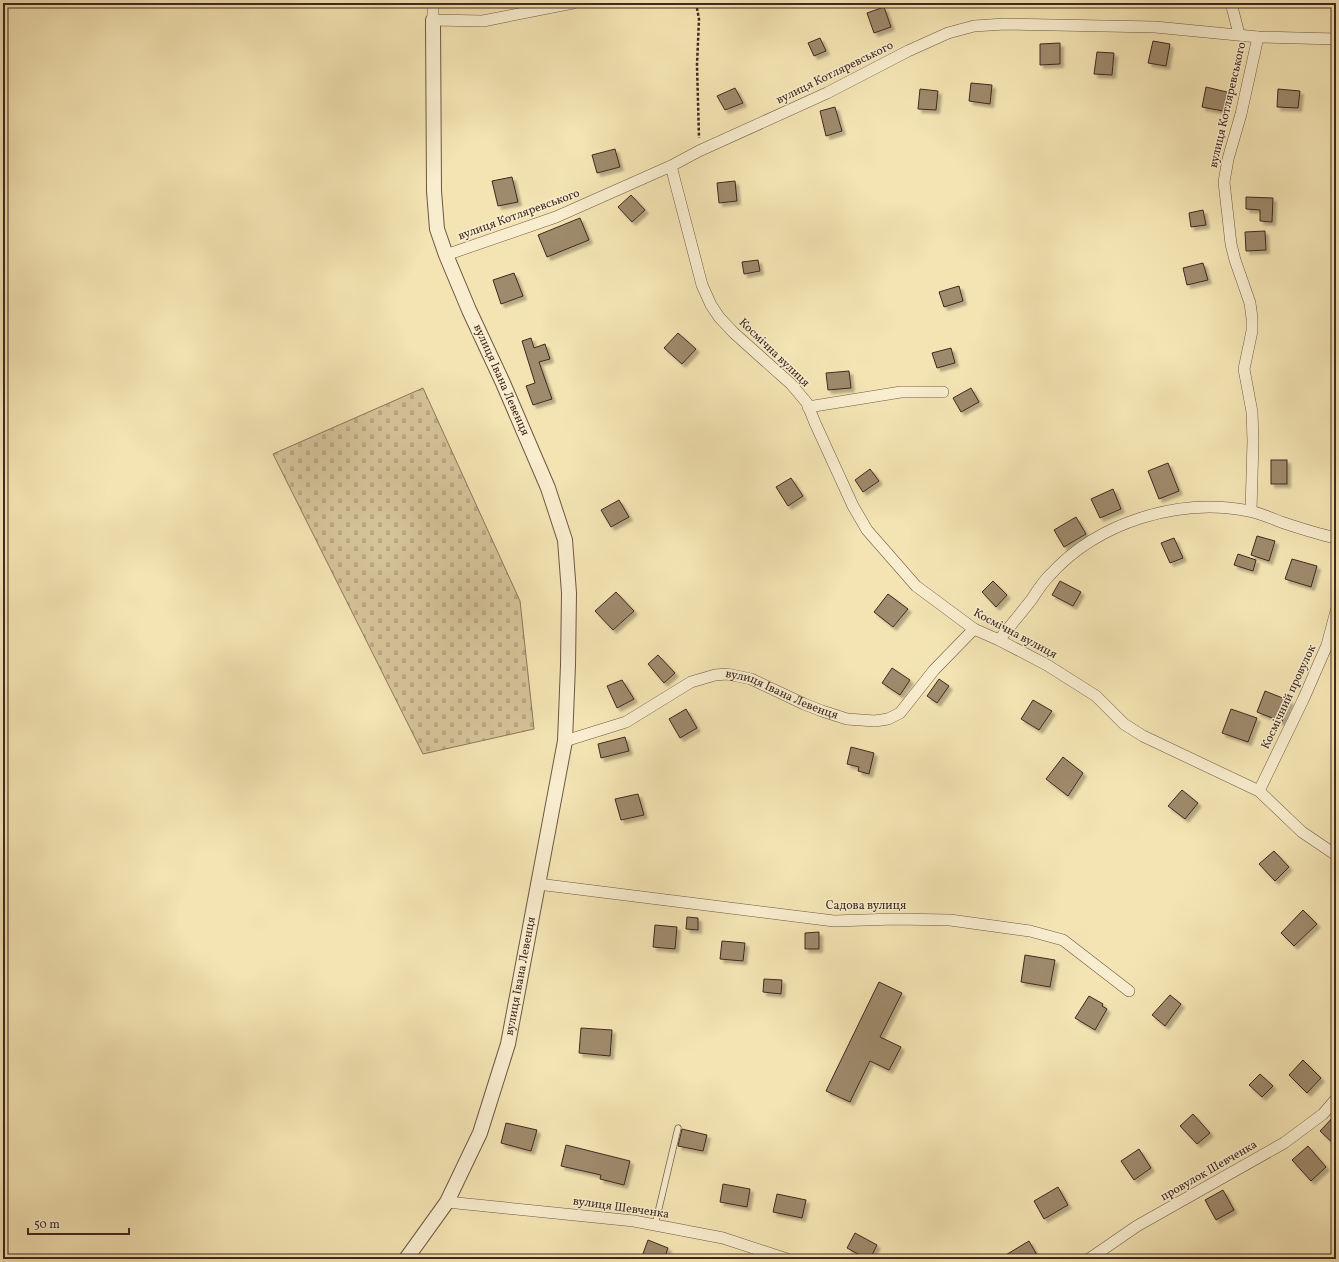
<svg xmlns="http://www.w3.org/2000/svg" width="1339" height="1262" font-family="Vollkorn,serif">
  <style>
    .cemetery { fill: url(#cemetery-stones); stroke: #8c765c }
    .building { fill: #9e8a6c; stroke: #41281f; filter: url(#shadow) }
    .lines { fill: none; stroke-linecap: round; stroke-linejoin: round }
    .service-casing { stroke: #6e5744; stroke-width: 7 }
    .minor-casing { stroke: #6e5744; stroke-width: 12 }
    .tertiary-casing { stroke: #6e5744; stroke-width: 16 }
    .path { stroke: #41281f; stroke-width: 2.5; stroke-dasharray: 3 2; stroke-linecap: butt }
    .service { stroke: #f8edce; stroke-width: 5.5 }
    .minor { stroke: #f8edce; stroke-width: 11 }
    .tertiary { stroke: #f8edce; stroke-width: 14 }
    .labels { text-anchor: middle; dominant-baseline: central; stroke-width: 3; stroke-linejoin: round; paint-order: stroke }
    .street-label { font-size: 12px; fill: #41281f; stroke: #f8edce }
  </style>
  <defs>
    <pattern id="cemetery-stones" width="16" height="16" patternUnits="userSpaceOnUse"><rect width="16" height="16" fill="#d6c49a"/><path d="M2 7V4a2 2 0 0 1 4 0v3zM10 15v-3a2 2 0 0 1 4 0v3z" fill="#b9a884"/></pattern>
    <filter id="shadow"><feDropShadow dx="3.5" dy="3.5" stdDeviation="1" flood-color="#0004"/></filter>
  </defs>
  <rect width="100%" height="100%" fill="#f4e4b3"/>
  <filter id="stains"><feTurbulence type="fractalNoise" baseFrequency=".005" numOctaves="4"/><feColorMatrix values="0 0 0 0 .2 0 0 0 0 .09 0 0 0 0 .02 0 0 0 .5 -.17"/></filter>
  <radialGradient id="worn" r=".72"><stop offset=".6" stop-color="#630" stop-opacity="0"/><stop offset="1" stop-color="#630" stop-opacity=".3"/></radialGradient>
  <path class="cemetery" d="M423,388L520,601L534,729L423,754L273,454Z"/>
  <g class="building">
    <path d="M884,7L891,27L874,33L867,13Z"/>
    <path d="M820,38L826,51L814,56L808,43Z"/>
    <path d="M1153,41L1170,44L1166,66L1148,63Z"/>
    <path d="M1060,43V64L1040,65V44Z"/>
    <path d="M1097,52L1114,53L1112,75L1094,74Z"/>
    <path d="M971,83L992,85L990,104L969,101Z"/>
    <path d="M1206,87L1227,92L1223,111L1202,107Z"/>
    <path d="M735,88L743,103L725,110L717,96Z"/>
    <path d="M920,89L938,91L936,110L918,109Z"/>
    <path d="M1278,89L1300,91L1298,108L1277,107Z"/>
    <path d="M835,107L842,131L826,136L820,111Z"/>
    <path d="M615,149L620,167L597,173L592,155Z"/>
    <path d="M512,177L518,202L498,206L492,181Z"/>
    <path d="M735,181L737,201L719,203L717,183Z"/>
    <path d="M631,195L645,210L632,222L618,207Z"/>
    <path d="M1246,197L1273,198L1272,222L1260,221V210L1246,209Z"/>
    <path d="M1203,210L1206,225L1191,227L1189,213Z"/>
    <path d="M580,218L589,240L547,257L538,235Z"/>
    <path d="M1265,231L1266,250L1246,251L1245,232Z"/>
    <path d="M758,260L760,271L744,274L742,262Z"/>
    <path d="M1203,263L1208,280L1187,285L1183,268Z"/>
    <path d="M514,273L523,296L501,304L493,280Z"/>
    <path d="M959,286L963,301L944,307L939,292Z"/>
    <path d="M678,333L696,349L682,364L664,348Z"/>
    <path d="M531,338L534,348L545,344L550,359L539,362L552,399L533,405L526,386L535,383L522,341Z"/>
    <path d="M951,348L955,363L937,368L932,353Z"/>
    <path d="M849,371L851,388L828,390L826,373Z"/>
    <path d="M971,388L979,402L961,412L953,398Z"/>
    <rect x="1271" y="460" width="16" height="24"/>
    <path d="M1168,463L1179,491L1159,499L1148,471Z"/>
    <path d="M870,469L879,481L863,492L855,480Z"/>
    <path d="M791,478L803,496L788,506L776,487Z"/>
    <path d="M1113,489L1121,509L1100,518L1091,499Z"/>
    <path d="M619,500L629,517L611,527L601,510Z"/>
    <path d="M1076,517L1086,534L1064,547L1054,530Z"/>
    <path d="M1257,536L1275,541L1269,561L1251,555Z"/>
    <path d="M1174,538L1183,558L1170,563L1161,543Z"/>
    <path d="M1238,554L1256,560L1253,571L1234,565Z"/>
    <path d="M1292,559L1317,566L1311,587L1285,579Z"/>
    <path d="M993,581L1007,595L996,607L982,592Z"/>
    <path d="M1060,581L1081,592L1073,606L1052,595Z"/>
    <path d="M616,592L634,611L613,630L595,611Z"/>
    <path d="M888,594L908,609L893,627L874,612Z"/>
    <path d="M658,655L675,673L664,683L648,664Z"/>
    <path d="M892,668L910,680L900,695L882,683Z"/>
    <path d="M939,679L949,686L937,703L927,696Z"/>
    <path d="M622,680L634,699L617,708L607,686Z"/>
    <path d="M1265,691L1290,701L1282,722L1257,712Z"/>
    <path d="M1033,700L1052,711L1039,730L1021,719Z"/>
    <path d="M686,709L697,728L680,738L669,719Z"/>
    <path d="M1231,709L1257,718L1248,742L1222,733Z"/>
    <path d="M625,737L629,751L601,758L598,744Z"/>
    <path d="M851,747L874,753L869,774L858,771L859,767L847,764Z"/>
    <path d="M1063,757L1083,773L1068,796L1046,779Z"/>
    <path d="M1182,790L1198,803L1185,819L1168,806Z"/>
    <path d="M638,794L644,815L621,820L615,799Z"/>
    <path d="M1274,851L1289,867L1275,881L1259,864Z"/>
    <path d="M1303,910L1317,924L1294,946L1281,933Z"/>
    <path d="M687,917L698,918V930L686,929Z"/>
    <path d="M655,925L677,927L675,949L653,947Z"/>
    <path d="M819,932V949H805V933Z"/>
    <path d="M722,941L745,943L743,961L720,959Z"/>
    <path d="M1025,955L1055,960L1050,987L1021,982Z"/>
    <path d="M764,979L782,980L781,994L763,992Z"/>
    <path d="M879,982L902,993L880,1037L901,1047L889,1070L870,1061L850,1102L826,1091Z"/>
    <path d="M1170,995L1181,1004L1165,1026L1152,1015Z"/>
    <path d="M1089,996L1103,1004L1102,1006L1107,1009L1095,1030L1075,1018Z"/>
    <path d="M581,1028L612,1030L610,1056L579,1053Z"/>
    <path d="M1303,1060L1321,1078L1307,1093L1289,1075Z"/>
    <path d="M1260,1074L1273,1086L1262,1097L1249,1085Z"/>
    <path d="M1193,1114L1210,1133L1197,1144L1180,1126Z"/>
    <path d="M1336,1114V1146L1320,1131Z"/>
    <path d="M506,1123L537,1130L531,1151L501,1143Z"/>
    <path d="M682,1129L707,1135L703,1151L678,1146Z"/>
    <path d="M566,1145L630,1161L624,1185L600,1179L601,1175L561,1166Z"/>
    <path d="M1308,1146L1326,1167L1311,1181L1292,1160Z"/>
    <path d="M1139,1149L1151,1168L1134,1180L1121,1161Z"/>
    <path d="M723,1184L750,1189L747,1207L720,1202Z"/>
    <path d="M1058,1187L1068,1205L1044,1219L1034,1201Z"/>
    <path d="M1223,1190L1234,1210L1216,1220L1205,1200Z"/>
    <path d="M777,1194L806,1200L802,1218L773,1212Z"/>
    <path d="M855,1233L877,1245L870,1259H867L847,1248Z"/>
    <path d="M648,1240L668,1248L664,1259H641Z"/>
    <path d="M1029,1241L1037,1255L1030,1259H999Z"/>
  </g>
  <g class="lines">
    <g class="service-casing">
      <path id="service" d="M655,1225L678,1128"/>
    </g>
    <g class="minor-casing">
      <g id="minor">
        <path d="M433,3V20L483,21L573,3"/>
        <path d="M1231,3L1239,34"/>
        <path d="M671,166L702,285L711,305L719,317L734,333L791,384L807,403L815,423L853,506L867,530L916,586L974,629L999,640L1047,665L1096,696L1124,724L1143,736L1259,791L1302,832L1336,855"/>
        <path d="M446,255L556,217L671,166L699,151L827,93L908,51L948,33L974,26L1005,24L1155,27L1258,37L1336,39"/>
        <path d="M808,407L901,392H943"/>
        <path d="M1251,511L1253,441L1252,412L1244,369L1252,331V318L1250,303L1235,260L1231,244L1224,182L1228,159L1241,114L1258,37"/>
        <path d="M999,640C1010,626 1021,613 1032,599C1037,591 1043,582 1050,575C1098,522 1179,497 1249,511C1260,513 1271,518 1281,522C1299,528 1317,534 1336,538"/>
        <path id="s1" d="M565,741L626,722L691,682L715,675L727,674L751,679L804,704L822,711L847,719L875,721L888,719L900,713L934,670L974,629"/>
        <path d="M1259,791L1303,700L1327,645L1336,611"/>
        <path d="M538,884L834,921L895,919L950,920L1030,931L1063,940L1129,991"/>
        <path d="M447,1202L634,1221L723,1238L787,1259"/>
        <path d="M1089,1259L1137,1226L1284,1143L1323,1114L1336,1099"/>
      </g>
    </g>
    <g class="tertiary-casing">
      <g id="tertiary">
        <path id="s2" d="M406,1259L447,1202L480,1133L508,1044L565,741L568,665L569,593L565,540L548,488L503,383L469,310L446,255L437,229L434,191L433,20"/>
      </g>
    </g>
    <path class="path" d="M696,3L699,19L697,65L699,138"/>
    <use href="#service" class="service"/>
    <use href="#minor" class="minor"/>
    <use href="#tertiary" class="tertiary"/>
  </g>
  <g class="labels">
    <g class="street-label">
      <text transform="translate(835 73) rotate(-26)">вулиця Котляревського</text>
      <text transform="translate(1228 105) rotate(-77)">вулиця Котляревського</text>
      <text transform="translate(519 215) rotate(-20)">вулиця Котляревського</text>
      <text transform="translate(774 353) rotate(44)">Космічна вулиця</text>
      <text transform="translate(501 380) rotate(66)">вулиця Івана Левенця</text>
      <text transform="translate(1015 634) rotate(28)">Космічна вулиця</text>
      <text stroke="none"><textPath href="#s1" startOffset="236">вулиця Івана Левенця</textPath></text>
      <text transform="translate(1289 697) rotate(-65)">Космічний провулок</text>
      <text x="866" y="906">Садова вулиця</text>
      <text stroke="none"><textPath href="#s2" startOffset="309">вулиця Івана Левенця</textPath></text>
      <text transform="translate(1209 1171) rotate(-30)">провулок Шевченка</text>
      <text transform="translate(621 1208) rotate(8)">вулиця Шевченка</text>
    </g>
  </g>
  <rect width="1339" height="1262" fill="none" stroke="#f4e4b3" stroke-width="16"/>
  <rect x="4" y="4" width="1331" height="1254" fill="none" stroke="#41281f" stroke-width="2"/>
  <rect x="8" y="8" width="1323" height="1246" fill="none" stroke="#41281f"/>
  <path d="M28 1228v6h101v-6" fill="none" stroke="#41281f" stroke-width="2"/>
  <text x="34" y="1228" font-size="12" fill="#41281f" stroke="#f8edce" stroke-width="3" paint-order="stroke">50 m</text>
  <rect width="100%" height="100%" filter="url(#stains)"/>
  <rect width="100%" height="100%" fill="url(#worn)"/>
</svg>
